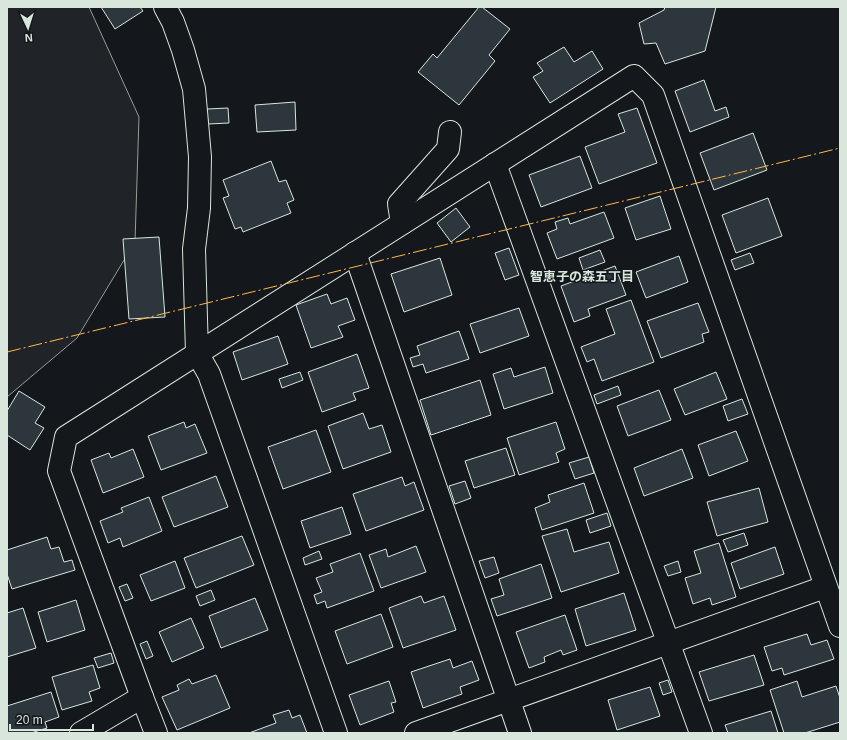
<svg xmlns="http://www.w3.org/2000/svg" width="847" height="740" font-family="Arial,'Noto Sans JP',sans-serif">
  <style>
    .green { fill: #202428; stroke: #939e99 }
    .building { fill: #2c363c; stroke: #d8e6dc }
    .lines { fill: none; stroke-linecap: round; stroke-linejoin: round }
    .minor-casing { stroke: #d8e6dc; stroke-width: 24 }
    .minor { stroke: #14181c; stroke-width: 22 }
    .power { stroke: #ffb74d; stroke-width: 1; stroke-dasharray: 14 3 2 3; stroke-linecap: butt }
    .labels { text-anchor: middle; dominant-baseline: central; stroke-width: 3; stroke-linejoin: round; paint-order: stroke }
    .neighbourhood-label { font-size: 13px; font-weight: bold; fill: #d8e6dc; stroke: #14181c }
  </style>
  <rect width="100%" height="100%" fill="#14181c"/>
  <path class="green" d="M7,7H89L139,117L135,242L77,338L7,397Z"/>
  <g class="building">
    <path d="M101,7H140L143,11L115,29Z"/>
    <path d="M479,7H482L510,29L489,55L495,61L459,105L418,72L433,54L437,58Z"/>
    <path d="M665,7H716L705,51L665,64L656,43L644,44L639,23L664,10Z"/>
    <path d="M564,47L574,62L592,51L603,69L550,103L533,77L543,71L537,63Z"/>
    <path d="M704,80L715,111L726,107L729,117L690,132L675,91Z"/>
    <path d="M295,102L296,130L257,132L255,105Z"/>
    <path d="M228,108L229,123L208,124L207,109Z"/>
    <path d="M637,108L657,163L599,184L585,147L625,132L618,114Z"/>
    <path d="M753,133L767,170L714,190L700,153Z"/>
    <path d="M580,156L592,188L541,207L529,175Z"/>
    <path d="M271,161L279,182L286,180L294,200L287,203L291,213L243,232L241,227L235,229L223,198L229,196L223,180Z"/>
    <path d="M660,196L671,229L636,240L625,208Z"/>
    <path d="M768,198L782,236L736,253L722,215Z"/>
    <path d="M456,208L470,227L451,242L437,223Z"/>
    <path d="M604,212L614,238L557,259L547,233L557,229L555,222L568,218L570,224Z"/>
    <path d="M159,237L165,317L129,319L123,239Z"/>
    <path d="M509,248L519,275L505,280L495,253Z"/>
    <path d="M600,250L605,262L583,270L579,258Z"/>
    <path d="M750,253L754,263L735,270L731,260Z"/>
    <path d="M679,256L688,282L646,298L636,272Z"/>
    <path d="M440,258L452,295L404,312L391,274Z"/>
    <path d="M615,266L626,295L588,309L590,316L574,322L561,286Z"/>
    <path d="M327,294L331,304L347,298L355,320L338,326L343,337L311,348L296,305Z"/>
    <path d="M631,300L654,362L602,381L594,359L587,362L581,347L615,334L606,309Z"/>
    <path d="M698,303L709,332L702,334L704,342L661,358L647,321Z"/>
    <path d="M519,308L529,336L480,353L470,324Z"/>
    <path d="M459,331L469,359L426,373L423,364L413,367L410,358L420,355L417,346Z"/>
    <path d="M278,336L288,364L242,380L233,352Z"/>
    <path d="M357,354L369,388L353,393L356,400L322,412L308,372Z"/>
    <path d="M545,367L553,393L504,409L493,374L511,368L514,377Z"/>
    <path d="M300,372L303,380L282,388L279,379Z"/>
    <path d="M716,372L727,399L685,415L674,389Z"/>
    <path d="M480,380L491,415L431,435L420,400Z"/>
    <path d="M618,386L621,395L597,404L594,395Z"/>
    <path d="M659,390L671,420L628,436L617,406Z"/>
    <path d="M19,391L45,407L35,423L44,428L30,450L7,435V411Z"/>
    <path d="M742,399L748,414L728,421L723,406Z"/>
    <path d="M363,413L369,429L382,425L391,452L343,469L328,426Z"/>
    <path d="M184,422L186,428L195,424L207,453L161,470L148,436Z"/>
    <path d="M556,422L565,449L556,453L559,462L519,475L507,438Z"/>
    <path d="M316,430L331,472L283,489L268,447Z"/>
    <path d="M736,431L748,461L709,476L698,445Z"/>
    <path d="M506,448L515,475L474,488L465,461Z"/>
    <path d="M133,449L144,477L103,493L91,460L109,453L111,458Z"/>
    <path d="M682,449L693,478L644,496L634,468Z"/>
    <path d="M589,457L594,473L575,479L569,463Z"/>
    <path d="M216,476L228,507L174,527L162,497Z"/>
    <path d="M402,477L405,486L414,482L424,510L366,531L353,494Z"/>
    <path d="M465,481L471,498L455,504L449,486Z"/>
    <path d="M584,483L594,513L542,530L535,508L550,502L548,495Z"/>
    <path d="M759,488L768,522L717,536L707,502Z"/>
    <path d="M149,497L162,531L123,547L120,538L108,543L100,521L123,512L121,508Z"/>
    <path d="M342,507L351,534L310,548L301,521Z"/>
    <path d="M607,513L611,526L590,533L586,520Z"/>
    <path d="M567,529L574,552L609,542L619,573L561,592L542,536Z"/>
    <path d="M744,533L748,545L728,552L723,540Z"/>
    <path d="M242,536L254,565L196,588L184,558Z"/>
    <path d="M47,537L51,549L59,547L64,562L72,560L75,570L12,589L7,574V550Z"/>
    <path d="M719,543L736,597L712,605L710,598L693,604L685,578L701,573L694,551Z"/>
    <path d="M416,546L426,572L381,588L369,555L386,549L388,557Z"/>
    <path d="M775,547L784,574L740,589L731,563Z"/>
    <path d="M319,551L322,559L305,565L303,558Z"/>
    <path d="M360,553L374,591L327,608L325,601L317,604L314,595L322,592L316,578L333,572L330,564Z"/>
    <path d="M494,557L499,573L485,578L479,561Z"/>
    <path d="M175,561L185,588L151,601L140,575Z"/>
    <path d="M678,561L681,572L668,576L664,566Z"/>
    <path d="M541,564L552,598L497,616L491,599L504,595L499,579Z"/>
    <path d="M127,584L133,598L125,601L119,587Z"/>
    <path d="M211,590L215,600L200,606L196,596Z"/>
    <path d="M624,593L636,630L586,646L575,609Z"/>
    <path d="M421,596L424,603L444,596L456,630L403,648L389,608Z"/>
    <path d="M255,598L268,630L221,648L209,616Z"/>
    <path d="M76,600L85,630L47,642L38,612Z"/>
    <path d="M23,608L36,648L7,657V613Z"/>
    <path d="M381,614L393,647L347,664L335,631Z"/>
    <path d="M565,615L577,650L563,655L561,650L544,657L545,662L529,668L516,632Z"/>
    <path d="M191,618L204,648L172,662L159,632Z"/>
    <path d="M807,634L811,645L827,640L834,659L784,675L782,668L772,671L764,647Z"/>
    <path d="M147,641L153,656L146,659L140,644Z"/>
    <path d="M111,653L114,663L98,668L94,658Z"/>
    <path d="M754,655L764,685L709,701L699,672Z"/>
    <path d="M450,659L453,668L472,661L479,680L460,687L462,694L423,708L411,672Z"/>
    <path d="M93,665L100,688L89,692L92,701L62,710L52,677Z"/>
    <path d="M216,675L230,708L177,730L162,697L179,690L177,685L189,679L192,684Z"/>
    <path d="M668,680L672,692L663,695L659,683Z"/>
    <path d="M389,681L396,702L391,703L394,712L360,725L349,695Z"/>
    <path d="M797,681L802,697L836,686L840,698V722L805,733H784L770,690Z"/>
    <path d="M650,687L660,716L617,730L608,700Z"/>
    <path d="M51,692L59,717L45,722L47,728L31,733H7V706Z"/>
    <path d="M289,710L292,718L300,715L307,733H249L276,723L273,715Z"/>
    <path d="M771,711L778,733H728L725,725Z"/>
  </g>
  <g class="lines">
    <g class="minor-casing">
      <g id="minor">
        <path d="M165,7L173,22L183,50L194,89L200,157L199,208L194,249L197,353L209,374L336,733"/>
        <path d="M495,164L701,733"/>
        <path d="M402,223L399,204L448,149L450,132"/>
        <path d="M355,253L520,733"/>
        <path d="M142,697L156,733"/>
        <path d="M81,733L142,697L59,471L66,437L634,76L653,95L840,626"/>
        <path d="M416,733L825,587"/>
      </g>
    </g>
    <use href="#minor" class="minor"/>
    <path class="power" d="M7,352L840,148"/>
  </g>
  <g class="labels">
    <g class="neighbourhood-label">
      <text x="582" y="276">智恵子の森五丁目</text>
    </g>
  </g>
  <rect width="847" height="740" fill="none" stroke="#d8e6dc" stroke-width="16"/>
  <g transform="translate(28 28) rotate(176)" stroke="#14181c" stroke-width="3" paint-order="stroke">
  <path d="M0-3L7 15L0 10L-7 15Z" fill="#d8e6dc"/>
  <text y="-6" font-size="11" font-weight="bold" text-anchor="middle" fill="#d8e6dc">N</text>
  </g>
  <path d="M10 724v6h83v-6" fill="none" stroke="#d8e6dc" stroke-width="2"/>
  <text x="16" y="724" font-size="12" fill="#d8e6dc" stroke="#14181c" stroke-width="3" paint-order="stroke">20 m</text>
</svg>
